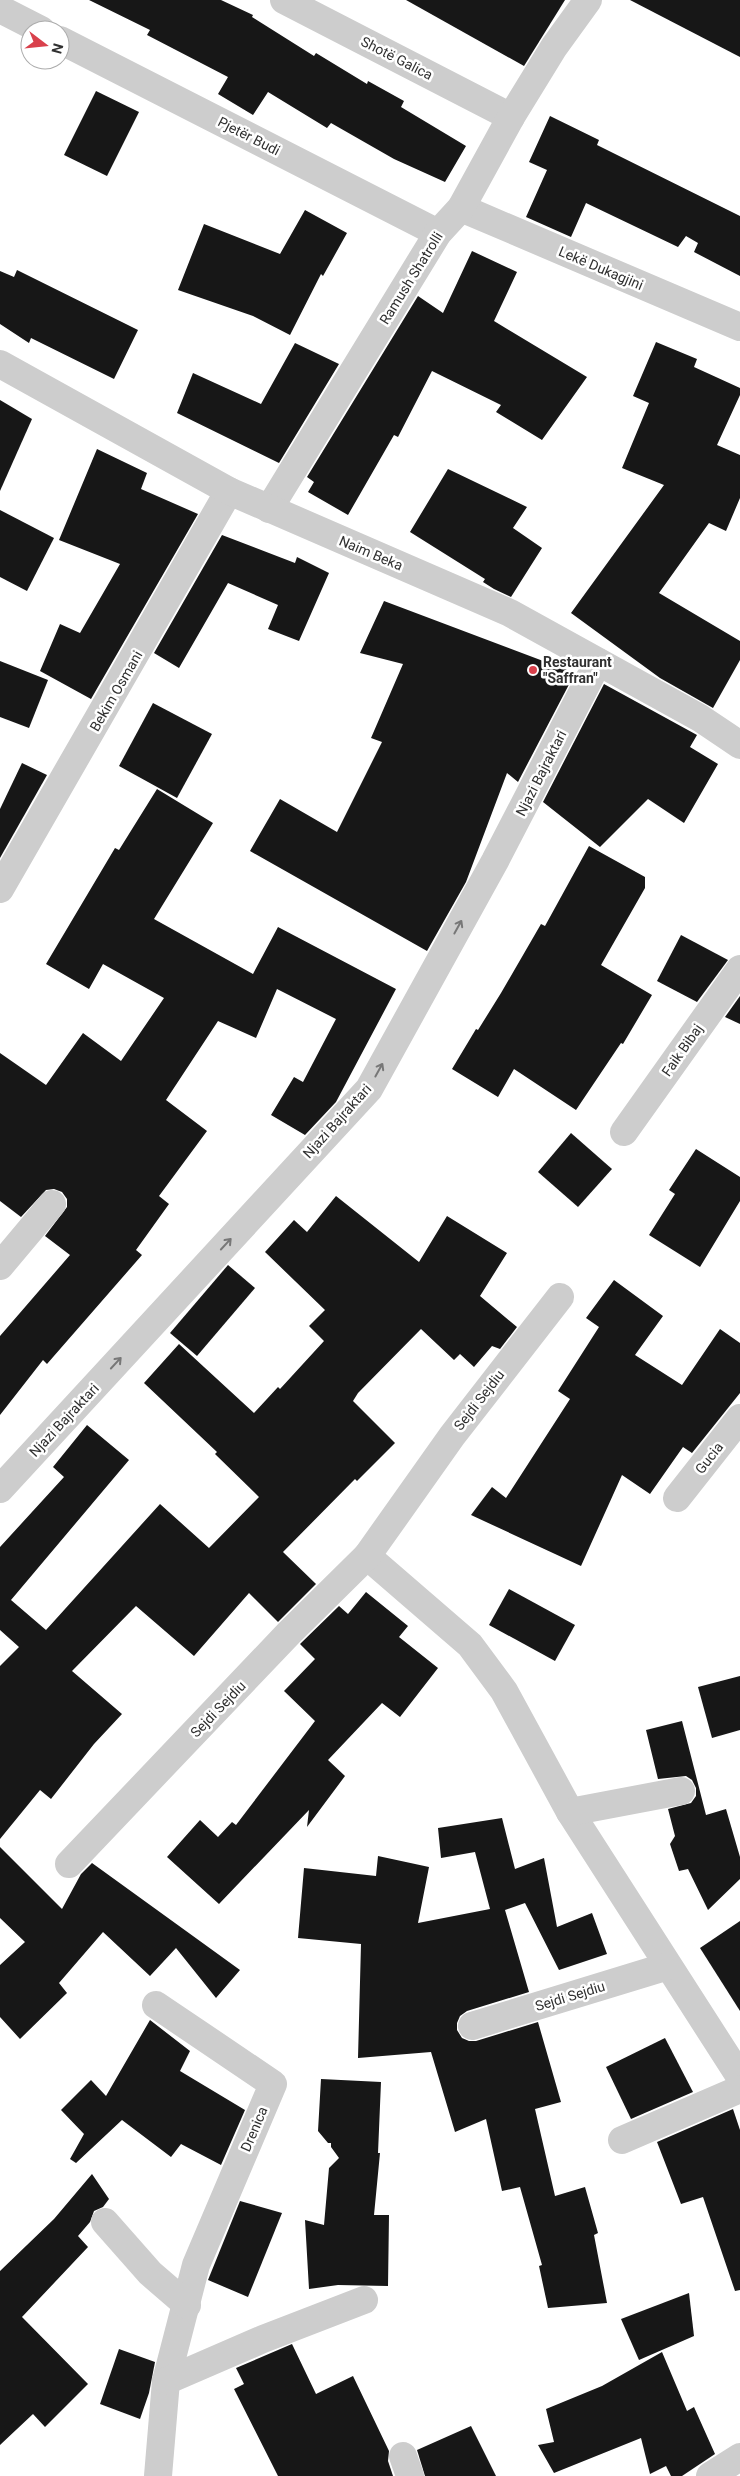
<svg xmlns="http://www.w3.org/2000/svg" width="740" height="2476" font-family="Roboto,sans-serif">
  <style>
    .building { fill: #171717 }
    .lines { fill: none; stroke-linecap: round; stroke-linejoin: round }
    .minor { stroke: #cdcdcd; stroke-width: 28 }
    .tertiary { stroke: #cdcdcd; stroke-width: 28 }
    .oneway { stroke: #777 }
    .poi-dot { fill: #d9414c; stroke: #fff; stroke-width: 2 }
    .labels { text-anchor: middle; dominant-baseline: central; stroke-width: 5; stroke-linejoin: round; paint-order: stroke }
    .street-label { font-size: 14px; fill: #303030; stroke: #fff }
    .poi-label { font-size: 14px; font-weight: bold; fill: #303030; stroke: #fff; text-anchor: start }
  </style>
  <rect width="100%" height="100%" fill="#fff"/>
  <g class="building">
    <path d="M89,0H221L253,15L252,17L314,56L316,53L367,84L368,81L404,101L401,107L466,146L445,182L394,159L331,123L327,128L268,92L253,115L218,94L228,77L147,35L150,30Z"/>
    <path d="M406,0H565L524,66Z"/>
    <path d="M630,0H740V57Z"/>
    <path d="M96,91L139,112L107,176L64,155Z"/>
    <path d="M550,116L599,140L597,145L740,216V276L694,252L698,243L686,236L678,247L586,203L571,237L526,217L547,170L529,162Z"/>
    <path d="M305,210L347,233L323,276L321,274L290,335L253,316L178,290L204,224L280,254Z"/>
    <path d="M472,251L517,272L494,321L587,377L542,440L496,412L501,405L432,371L398,437L394,435L348,515L308,492L314,482L307,477L418,296L443,313Z"/>
    <path d="M17,270L138,330L114,379L31,338L29,343L0,324V271L14,277Z"/>
    <path d="M656,342L697,359L694,367L740,388V395L717,445L740,455V498L726,531L709,523L659,593L740,641V660L713,708L660,678L571,613L664,485L622,468L649,403L633,396Z"/>
    <path d="M295,343L339,364L279,463L177,413L193,373L261,404Z"/>
    <path d="M0,400L32,419L0,491Z"/>
    <path d="M97,449L147,473L141,489L198,514L91,699L40,671L60,624L80,633L120,564L59,540Z"/>
    <path d="M448,469L527,507L513,528L542,548L511,597L494,589L483,582L485,579L410,532Z"/>
    <path d="M0,510L54,538L27,591L0,577Z"/>
    <path d="M222,535L295,563L297,557L329,573L299,641L268,629L278,605L228,583L179,668L154,653Z"/>
    <path d="M384,601L575,673L518,782L507,773L466,882L427,951L250,851L280,799L337,832L382,742L371,738L403,664L360,653Z"/>
    <path d="M0,661L48,680L29,728L0,717Z"/>
    <path d="M604,684L697,735L690,747L718,764L684,823L648,799L600,847L543,802Z"/>
    <path d="M153,703L212,734L177,798L119,766Z"/>
    <path d="M22,763L47,775L0,858V809Z"/>
    <path d="M157,789L213,823L154,919L253,974L278,927L396,989L336,1102L305,1135L271,1115L294,1077L303,1082L336,1019L277,989L256,1038L218,1021L166,1100L207,1131L159,1196L169,1204L136,1250L142,1255L47,1364L43,1360L0,1415V1336L70,1255L45,1236L67,1207V1199L62,1192L54,1189L46,1190L21,1217L0,1201V1053L46,1085L83,1033L121,1061L164,998L103,964L89,989L46,964L115,848L119,850Z"/>
    <path d="M589,846L645,877V888L601,965L652,995L623,1044L621,1043L576,1110L514,1069L498,1097L452,1069L476,1029L478,1030L501,993L541,924L545,926Z"/>
    <path d="M681,935L728,960L697,1002L657,981Z"/>
    <path d="M740,996V1024L725,1017Z"/>
    <path d="M571,1133L612,1169L578,1207L538,1172Z"/>
    <path d="M696,1149L740,1177V1201L700,1267L649,1235L675,1194L669,1190Z"/>
    <path d="M336,1196L419,1262L447,1216L507,1253L480,1296L517,1327L500,1349L492,1346L474,1367L460,1354L454,1360L421,1329L358,1393L353,1401L395,1443L357,1481L355,1479L283,1552L316,1584L278,1622L249,1593L194,1656L136,1606L72,1671L122,1714L94,1744L51,1799L40,1790L0,1839V1666L19,1647L0,1630V1547L64,1477L53,1467L87,1425L129,1460L11,1600L46,1630L160,1504L209,1548L259,1497L215,1454L217,1452L144,1383L179,1344L254,1413L278,1387L280,1389L324,1341L309,1326L325,1310L265,1252L294,1220L307,1232Z"/>
    <path d="M228,1265L255,1288L197,1356L170,1333Z"/>
    <path d="M614,1280L663,1316L635,1355L682,1385L720,1329L740,1343V1393L692,1453L683,1447L650,1494L622,1475L581,1566L471,1515L492,1487L506,1498L570,1399L558,1391L599,1327L586,1318Z"/>
    <path d="M509,1589L575,1625L555,1661L489,1625Z"/>
    <path d="M366,1592L408,1626L399,1637L438,1668L400,1717L382,1703L328,1760L345,1776L307,1827L309,1810L219,1904L167,1857L200,1820L218,1837L232,1822L236,1825L315,1721L284,1691L315,1659L300,1644L339,1606L348,1614Z"/>
    <path d="M740,1676V1730L712,1738L698,1687Z"/>
    <path d="M682,1721L706,1815L726,1809L740,1857V1879L708,1910L688,1869L679,1871L670,1844L675,1836L668,1809L691,1803L696,1796V1788L692,1780L686,1776L658,1779L646,1730Z"/>
    <path d="M502,1818L515,1869L544,1858L557,1927L592,1913L607,1954L559,1970L525,1903L505,1910L529,1992L467,2011L460,2016L457,2023V2030L462,2038L469,2041H476L538,2022L561,2102L535,2109L555,2196L585,2187L598,2233L594,2235L607,2303L548,2308L539,2266L542,2265L520,2187L502,2191L486,2119L455,2132L431,2052L358,2058L361,1944L298,1938L304,1868L376,1876L378,1856L429,1867L418,1923L490,1909L475,1852L441,1858L438,1828Z"/>
    <path d="M0,1847L62,1909L81,1874L92,1863L240,1970L216,1998L176,1948L150,1976L103,1932L59,1983L67,1993L20,2039L0,2017V1965L25,1942L0,1918Z"/>
    <path d="M740,1921V2011L700,1948Z"/>
    <path d="M150,2020L190,2051L180,2071L245,2110L221,2165L181,2144L171,2157L122,2120L76,2163L70,2159L84,2134L61,2110L91,2080L106,2096Z"/>
    <path d="M665,2038L693,2092L631,2119L606,2067Z"/>
    <path d="M321,2079L381,2082L378,2153H380L374,2215H389L388,2286L338,2285L309,2289L305,2220L324,2225L329,2168L339,2158L331,2147V2143H328L318,2131Z"/>
    <path d="M733,2109L740,2130V2290L735,2291L703,2197L681,2204L657,2142Z"/>
    <path d="M92,2174L109,2199L103,2207L94,2211L90,2222L78,2236L88,2247L22,2317L88,2384L45,2427L33,2414L0,2445V2271L54,2219Z"/>
    <path d="M240,2201L282,2213L248,2297L208,2280Z"/>
    <path d="M689,2293L694,2336L639,2360L621,2319Z"/>
    <path d="M292,2344L316,2394L353,2376L389,2451L388,2461L393,2476H278L234,2389L244,2384L236,2368Z"/>
    <path d="M119,2349L155,2362L149,2393L140,2419L100,2404Z"/>
    <path d="M662,2352L687,2411L694,2407L715,2454L682,2476H671L666,2466L650,2474L641,2438L554,2473L538,2445L554,2442L546,2409L602,2386Z"/>
    <path d="M471,2426L496,2476H425L417,2450Z"/>
  </g>
  <g class="lines">
    <g class="minor">
      <path d="M284,0L511,117"/>
      <path d="M0,9L41,30"/>
      <path d="M60,40L438,233"/>
      <path d="M461,208L740,327"/>
      <path d="M269,509L438,233L461,208L511,117L554,47L588,0"/>
      <path d="M0,889L229,491"/>
      <path d="M624,1132L740,969"/>
      <path d="M0,1266L52,1204"/>
      <path d="M0,1489L369,1089L495,861L598,662"/>
      <path d="M677,1498L740,1418"/>
      <path d="M367,1556L470,1645L504,1691L570,1812L740,2077"/>
      <path d="M570,1812L681,1791"/>
      <path d="M69,1864L289,1633L367,1556L452,1436L560,1297"/>
      <path d="M156,2005L273,2084L196,2265L166,2381L158,2476"/>
      <path d="M472,2026L668,1966"/>
      <path d="M622,2140L740,2089"/>
      <path d="M105,2222L150,2273L187,2305"/>
      <path d="M166,2381L263,2339L364,2300"/>
      <path d="M403,2456L410,2476"/>
      <path d="M710,2476L740,2457"/>
    </g>
    <path class="tertiary" d="M0,364L229,491L510,613L700,718L740,745"/>
  </g>
  <defs><path id="oneway-shaft" d="M-6 0H5M1.5-3L5.5 0L1.5 3" fill="none" stroke-width="1.6" stroke-linecap="round" stroke-linejoin="round" transform="scale(1.25)"/></defs>
  <g class="oneway">
    <use href="#oneway-shaft" transform="translate(458 927) rotate(-61)"/>
    <use href="#oneway-shaft" transform="translate(379 1070) rotate(-61)"/>
    <use href="#oneway-shaft" transform="translate(226 1244) rotate(-47)"/>
    <use href="#oneway-shaft" transform="translate(116 1363) rotate(-47)"/>
  </g>
  <circle class="poi-dot" cx="533" cy="670" r="5"/>
  <g class="labels">
    <g class="street-label">
      <text transform="translate(397 58) rotate(27)">Shotë Galica</text>
      <text transform="translate(249 136) rotate(27)">Pjetër Budi</text>
      <text transform="translate(601 268) rotate(23)">Lekë Dukagjini</text>
      <text transform="translate(411 278) rotate(-58)">Ramush Shatrolli</text>
      <text transform="translate(371 553) rotate(23)">Naim Beka</text>
      <text transform="translate(116 691) rotate(-60)">Bekim Osmani</text>
      <text transform="translate(541 773) rotate(-63)">Njazi Bajraktari</text>
      <text transform="translate(682 1050) rotate(-55)">Faik Bibaj</text>
      <text transform="translate(337 1121) rotate(-48)">Njazi Bajraktari</text>
      <text transform="translate(479 1400) rotate(-52)">Sejdi Sejdiu</text>
      <text transform="translate(64 1420) rotate(-47)">Njazi Bajraktari</text>
      <text transform="translate(709 1458) rotate(-52)">Gucia</text>
      <text transform="translate(218 1709) rotate(-46)">Sejdi Sejdiu</text>
      <text transform="translate(570 1996) rotate(-17)">Sejdi Sejdiu</text>
      <text transform="translate(254 2129) rotate(-67)">Drenica</text>
    </g>
    <g class="poi-label">
      <text x="543" y="662">Restaurant<tspan x="543" dy="16">"Saffran"</tspan></text>
    </g>
  </g>
  <g transform="translate(45 45) rotate(106)"><circle r="24" fill="#ffffff" stroke="#acacac"/>
  <path d="M0-4L9 19L0 12L-9 19Z" fill="#d9414c"/>
  <text y="-8" font-size="14" font-weight="bold" text-anchor="middle" fill="#303030">N</text>
  </g>
</svg>
